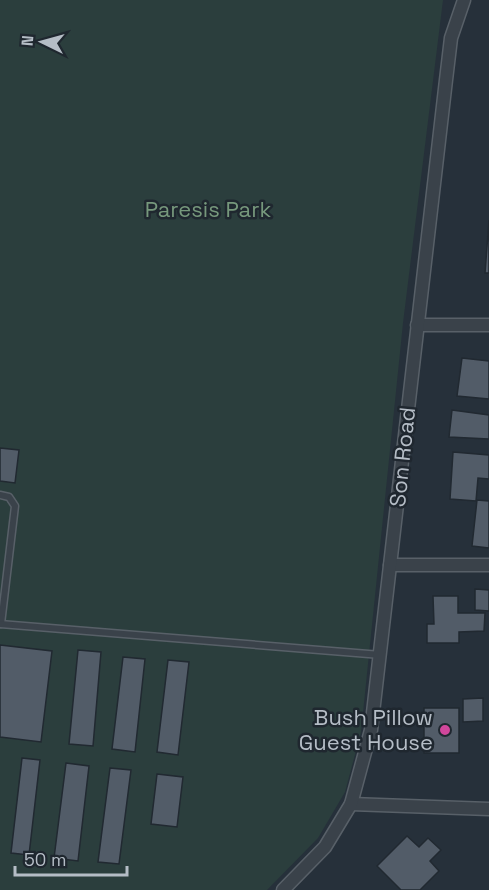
<svg xmlns="http://www.w3.org/2000/svg" width="489" height="890" font-family="'Space Grotesk',sans-serif">
  <style>
    .green { fill: #2b3e3d }
    .building { fill: #525c68; stroke: #212931; stroke-width: 1.5 }
    .lines { fill: none; stroke-linecap: round; stroke-linejoin: round }
    .lane-casing { stroke: #586068; stroke-width: 9 }
    .street-casing { stroke: #586068; stroke-width: 15 }
    .lane { stroke: #3a424a; stroke-width: 6 }
    .street { stroke: #3a424a; stroke-width: 12 }
    .hotel-dot { fill: #d1479c; stroke: #1f272f; stroke-width: 2 }
    .labels { text-anchor: middle; dominant-baseline: central; stroke-width: 5; stroke-linejoin: round; paint-order: stroke }
    .park-label { font-size: 22px; fill: #76987c; stroke: #1f272f }
    .street-label { font-size: 22px; fill: #b5bdc6; stroke: #1f272f }
    .poi-label { font-size: 22px; fill: #b5bdc6; stroke: #1f272f; text-anchor: end }
  </style>
  <rect width="100%" height="100%" fill="#26303a"/>
  <path class="green" d="M0,0H443L403,323L361,732L345,792L318,838L267,890H0Z"/>
  <g class="building">
    <path d="M489,220V273H485Z"/>
    <path d="M462,358L489,361V399L457,396Z"/>
    <path d="M452,410L489,415V439L449,437Z"/>
    <path d="M0,448L19,450L15,483L0,481Z"/>
    <path d="M453,452L489,455V479L478,478L476,501L450,499Z"/>
    <path d="M477,500L489,501V548L472,546Z"/>
    <path d="M475,589L489,590V611L475,610Z"/>
    <path d="M433,596H458V613H485L484,631L459,632V643H427V624H434Z"/>
    <path d="M0,645L52,651L41,742L0,737Z"/>
    <path d="M78,650L101,652L93,746L69,744Z"/>
    <path d="M123,657L145,659L135,752L112,749Z"/>
    <path d="M168,660L189,662L178,755L157,752Z"/>
    <path d="M483,698V721L463,722V699Z"/>
    <rect x="424" y="708" width="35" height="45"/>
    <path d="M22,758L40,760L29,855L11,853Z"/>
    <path d="M66,763L89,766L78,861L54,858Z"/>
    <path d="M110,768L131,770L119,864L98,862Z"/>
    <path d="M157,774L183,777L177,827L151,824Z"/>
    <path d="M407,836L419,847L428,838L441,850L430,861L439,871L420,890H401L377,866Z"/>
  </g>
  <g class="lines">
    <g class="lane-casing">
      <g id="lane">
        <path d="M0,495L9,497L15,506L1,624"/>
        <path d="M0,624L381,655"/>
      </g>
    </g>
    <g class="street-casing">
      <g id="street">
        <path d="M417,325H489"/>
        <path d="M390,565H489"/>
        <path d="M351,804L489,809"/>
        <path d="M283,890L325,847L351,804L371,730L446,80L451,38L464,0"/>
      </g>
    </g>
    <use href="#lane" class="lane"/>
    <use href="#street" class="street"/>
  </g>
  <circle class="hotel-dot" cx="445" cy="730" r="6"/>
  <g class="labels">
    <g class="park-label">
      <text x="208" y="209">Paresis Park</text>
    </g>
    <g class="street-label">
      <text transform="translate(402 457) rotate(-84)">Son Road</text>
    </g>
    <g class="poi-label">
      <text x="433" y="717">Bush Pillow<tspan x="433" dy="25">Guest House</tspan></text>
    </g>
  </g>
  <g transform="translate(42 42) rotate(275)" stroke="#1f272f" stroke-width="4.5" paint-order="stroke">
  <path d="M0-4.5L10 22L0 15L-10 22Z" fill="#b5bdc6"/>
  <text y="-9" font-size="16" font-weight="bold" text-anchor="middle" fill="#b5bdc6">N</text>
  </g>
  <path d="M15 866v9h112v-9" fill="none" stroke="#b5bdc6" stroke-width="3"/>
  <text x="24" y="866" font-size="18" fill="#b5bdc6" stroke="#1f272f" stroke-width="4.5" paint-order="stroke">50 m</text>
</svg>
